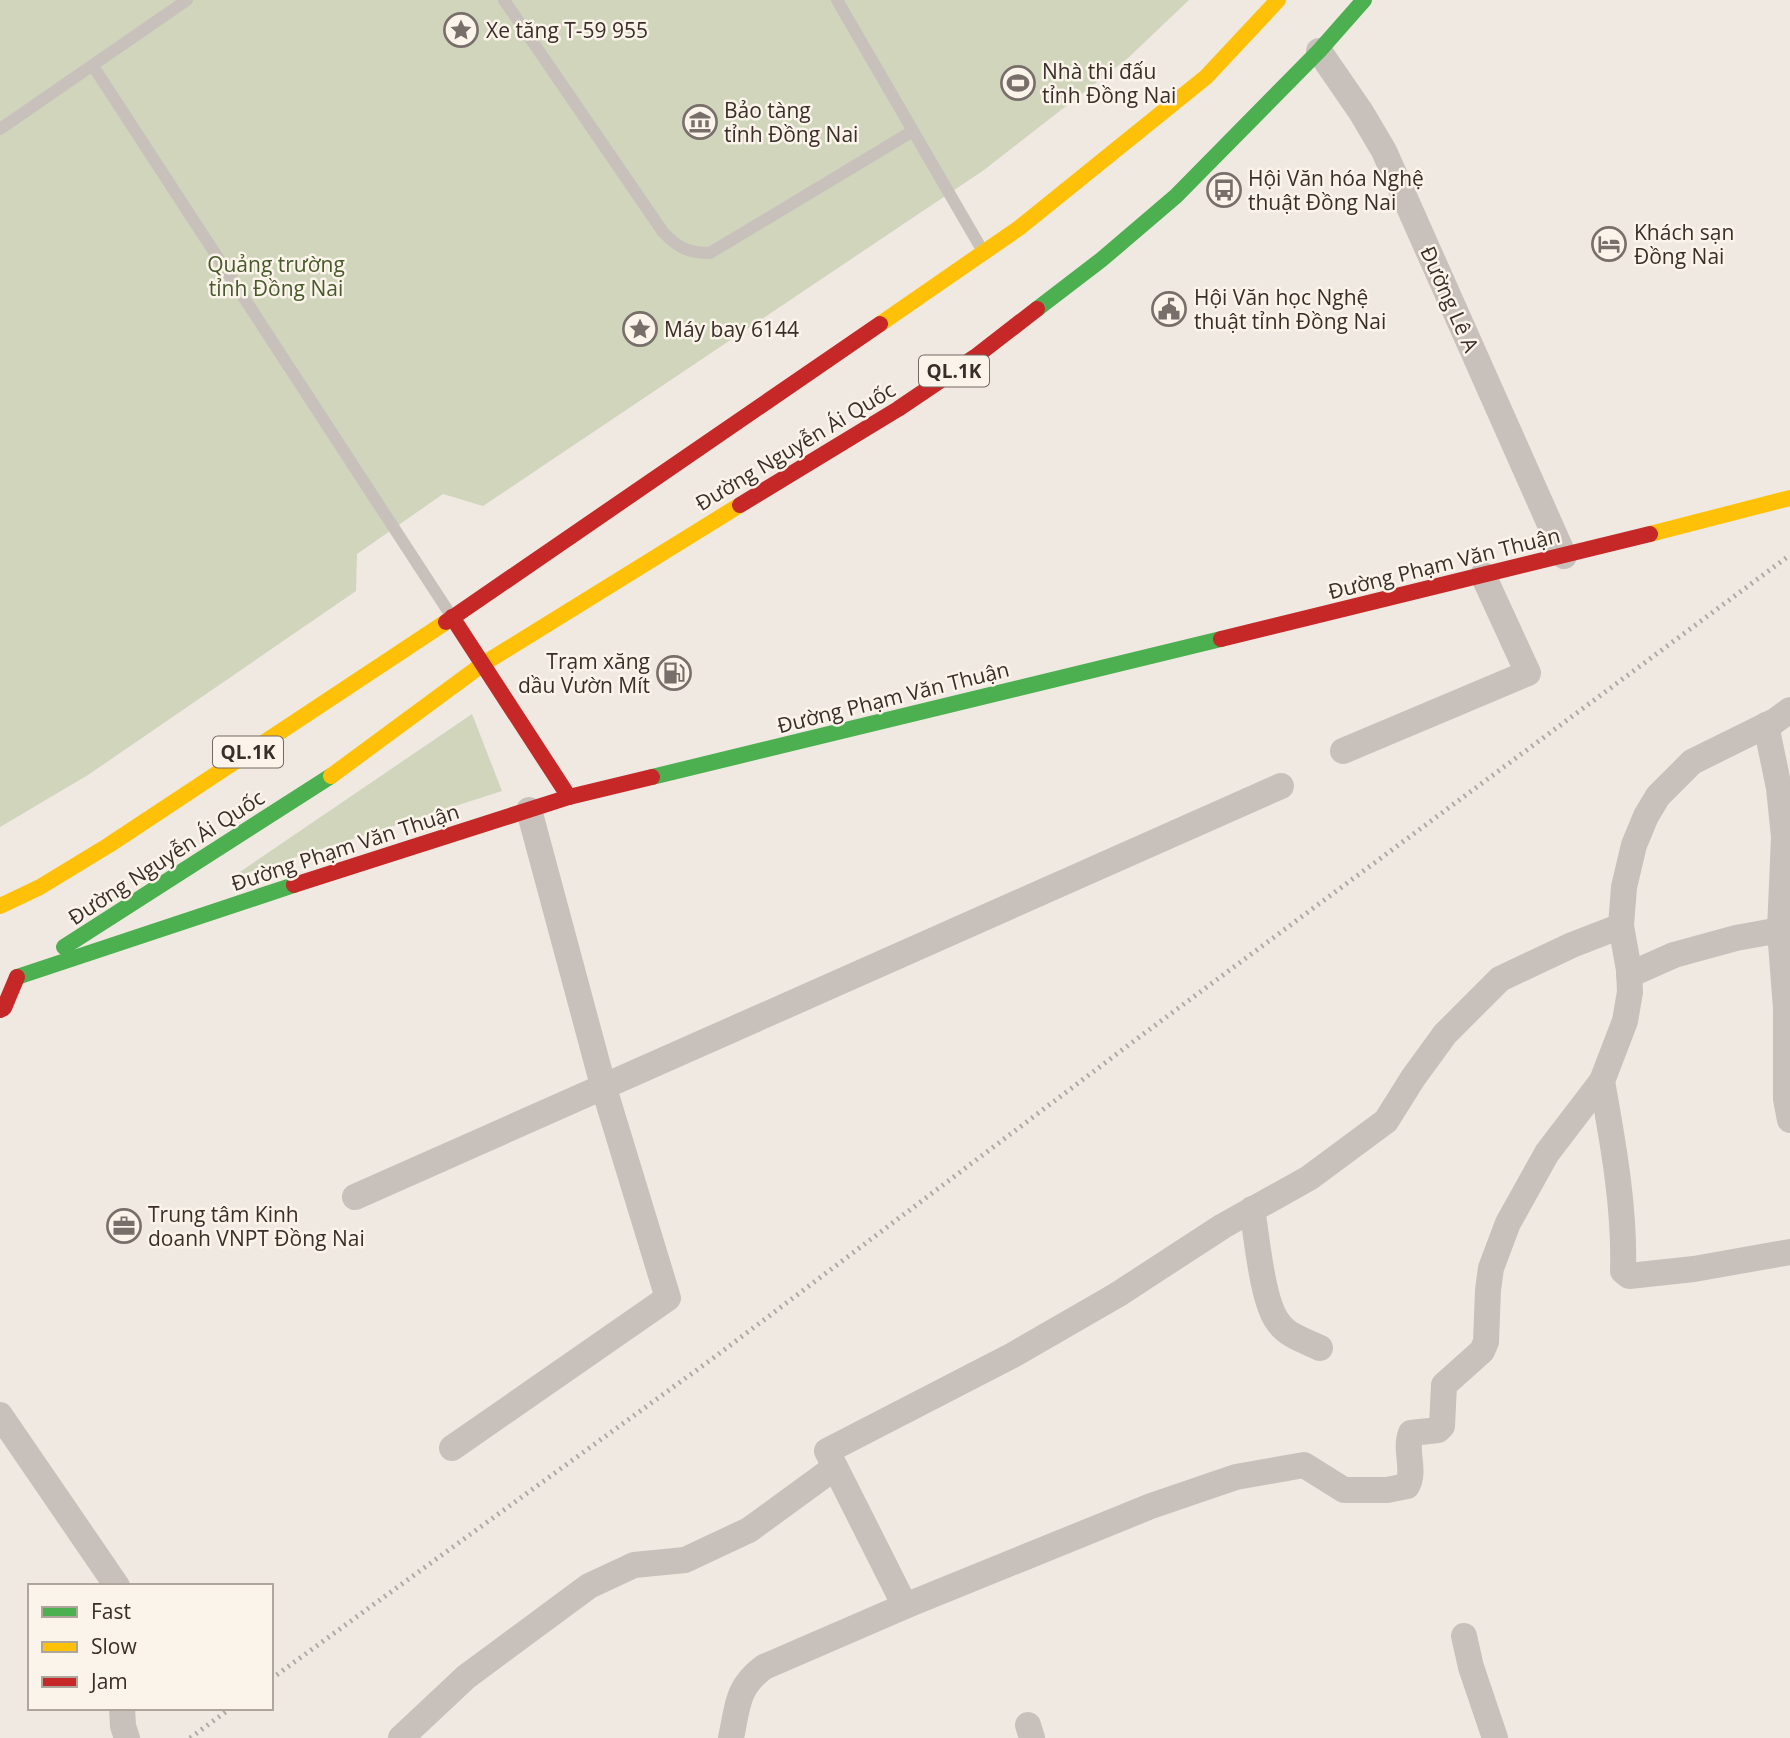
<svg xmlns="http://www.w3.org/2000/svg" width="1790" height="1738" font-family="'Open Sans',sans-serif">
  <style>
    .green { fill: #d0d5bc }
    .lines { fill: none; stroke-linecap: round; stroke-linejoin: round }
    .lane { stroke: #c8c1bb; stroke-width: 12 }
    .street { stroke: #c8c1bb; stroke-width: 26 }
    .fast { stroke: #4caf50; stroke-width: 16 }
    .slow { stroke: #ffc107; stroke-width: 16 }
    .jam { stroke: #c62828; stroke-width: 16 }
    .rail { stroke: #b0aaa5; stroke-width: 5; stroke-dasharray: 2 5; stroke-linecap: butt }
    .labels { text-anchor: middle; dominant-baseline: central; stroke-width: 5; stroke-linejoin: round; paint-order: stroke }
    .shield { fill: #fbf4ea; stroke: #746963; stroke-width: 2 }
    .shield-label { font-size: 19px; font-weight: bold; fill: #3a2e29 }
    .poi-label { font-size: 21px; fill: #3a2e29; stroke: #fbf4ea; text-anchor: start }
    .park-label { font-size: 21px; fill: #48592b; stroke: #fbf4ea }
    .street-label { font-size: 21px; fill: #3a2e29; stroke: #fbf4ea }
  </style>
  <rect width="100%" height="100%" fill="#efe9e2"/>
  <g class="green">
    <path d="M0,0H1189L1128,58L984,170L483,506L443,494L357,554L356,591L88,775L0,827Z"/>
    <path d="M472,714L502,791L231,878Z"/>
  </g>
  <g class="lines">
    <g class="lane">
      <path d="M504,0L663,232C678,248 689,253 710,253L913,131"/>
      <path d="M837,0L981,248"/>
      <path d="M93,66L450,614"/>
      <path d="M0,129L187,0"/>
    </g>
    <g class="street">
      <path d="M1319,51L1361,112L1384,151L1564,556"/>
      <path d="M1766,725L1779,788L1784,837L1780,930"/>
      <path d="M1343,751L1528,673L1483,575"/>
      <path d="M1629,975L1674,955L1736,938L1780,930L1786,1009V1099L1790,1120"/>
      <path d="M1602,1081C1613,1143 1625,1208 1623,1271L1629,1276L1694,1269L1790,1252"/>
      <path d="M355,1197L1281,786"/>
      <path d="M1252,1209C1257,1237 1262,1301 1278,1322C1287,1336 1306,1341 1320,1348"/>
      <path d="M0,1415L117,1586"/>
      <path d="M452,1448L668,1298L603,1085L529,810"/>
      <path d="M905,1606L827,1451L1013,1355L1117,1295L1223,1226L1309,1178L1386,1121L1413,1078L1445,1034L1500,979L1572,945L1621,926"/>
      <path d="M1464,1636L1471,1667L1495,1738"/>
      <path d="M122,1708L123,1726L127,1738"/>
      <path d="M1028,1725L1032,1738"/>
      <path d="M401,1738L466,1677L589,1586L634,1565L685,1560L749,1530L834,1468"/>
      <path d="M731,1738C738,1706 736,1688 764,1667L905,1606L1151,1506L1236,1477L1304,1465L1344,1490H1387L1407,1486C1416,1471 1404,1450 1411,1433L1438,1430L1442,1426L1444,1385L1482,1351L1486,1342L1488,1290L1491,1268L1508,1223L1547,1153L1602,1081L1625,1021L1630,992L1629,970L1621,926L1624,887L1634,845L1646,816L1658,796L1692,762L1775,721L1790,710"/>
    </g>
    <g class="fast">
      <path d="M1037,309L1101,260L1176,196L1319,51L1364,0"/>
      <path d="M652,777L1221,639"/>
      <path d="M64,947L331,776"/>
      <path d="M17,977L294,885"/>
    </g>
    <g class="slow">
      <path d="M880,324L1019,228L1206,77L1278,0"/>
      <path d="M1650,534L1790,498"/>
      <path d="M331,776L483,664L740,505"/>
      <path d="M0,906L40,887L109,845L446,622"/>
    </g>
    <g class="jam">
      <path d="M740,505L898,409L975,357L1037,309"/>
      <path d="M452,617L569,797"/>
      <path d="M446,622L880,324"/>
      <path d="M1221,639L1650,534"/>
      <path d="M294,885L569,797L652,777"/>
      <path d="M0,1010L4,1008L17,977"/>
    </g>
    <g class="rail">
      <path d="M271,1679L716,1356L1138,1038L1790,555"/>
      <path d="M190,1738L231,1708"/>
    </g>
  </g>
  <defs>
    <g id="sight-ring" transform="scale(1.75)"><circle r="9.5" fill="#fbf4ea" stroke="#796f6a" stroke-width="1.5"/><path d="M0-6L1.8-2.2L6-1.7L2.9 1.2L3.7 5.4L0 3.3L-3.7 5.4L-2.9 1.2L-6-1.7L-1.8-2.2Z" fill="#796f6a"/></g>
    <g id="stadium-ring" transform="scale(1.75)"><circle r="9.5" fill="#fbf4ea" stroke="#796f6a" stroke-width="1.5"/><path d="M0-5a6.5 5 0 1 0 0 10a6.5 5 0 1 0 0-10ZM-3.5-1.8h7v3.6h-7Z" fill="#796f6a"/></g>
    <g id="museum-ring" transform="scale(1.75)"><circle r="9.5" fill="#fbf4ea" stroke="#796f6a" stroke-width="1.5"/><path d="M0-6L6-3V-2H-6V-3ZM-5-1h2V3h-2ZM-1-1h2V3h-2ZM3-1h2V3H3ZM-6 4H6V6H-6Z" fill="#796f6a"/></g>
    <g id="bus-ring" transform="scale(1.75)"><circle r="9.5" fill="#fbf4ea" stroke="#796f6a" stroke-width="1.5"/><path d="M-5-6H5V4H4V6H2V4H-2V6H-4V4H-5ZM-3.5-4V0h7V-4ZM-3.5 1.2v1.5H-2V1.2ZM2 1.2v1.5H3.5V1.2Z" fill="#796f6a"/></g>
    <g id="hotel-ring" transform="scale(1.75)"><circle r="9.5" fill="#fbf4ea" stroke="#796f6a" stroke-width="1.5"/><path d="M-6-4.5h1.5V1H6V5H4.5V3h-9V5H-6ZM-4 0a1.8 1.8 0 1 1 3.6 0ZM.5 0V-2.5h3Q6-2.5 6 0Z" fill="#796f6a"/></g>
    <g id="civic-ring" transform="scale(1.75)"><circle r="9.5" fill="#fbf4ea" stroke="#796f6a" stroke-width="1.5"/><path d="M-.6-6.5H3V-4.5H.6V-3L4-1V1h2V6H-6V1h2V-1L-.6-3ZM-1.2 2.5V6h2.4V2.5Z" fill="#796f6a"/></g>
    <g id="fuel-ring" transform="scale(1.75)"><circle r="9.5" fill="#fbf4ea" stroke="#796f6a" stroke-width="1.5"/><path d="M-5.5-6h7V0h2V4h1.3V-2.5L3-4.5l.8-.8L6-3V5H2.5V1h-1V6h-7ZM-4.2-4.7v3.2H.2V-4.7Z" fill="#796f6a"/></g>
    <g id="office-ring" transform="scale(1.75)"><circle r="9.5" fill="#fbf4ea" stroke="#796f6a" stroke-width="1.5"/><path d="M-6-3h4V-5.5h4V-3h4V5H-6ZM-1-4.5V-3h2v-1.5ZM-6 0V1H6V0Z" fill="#796f6a"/></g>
  </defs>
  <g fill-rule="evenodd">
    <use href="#sight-ring" x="461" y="30"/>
    <use href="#stadium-ring" x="1018" y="83"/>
    <use href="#museum-ring" x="700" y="122"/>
    <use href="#bus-ring" x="1224" y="190"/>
    <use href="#hotel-ring" x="1609" y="244"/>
    <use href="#civic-ring" x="1169" y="309"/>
    <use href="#sight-ring" x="640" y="329"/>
    <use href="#fuel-ring" x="674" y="673"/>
    <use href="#office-ring" x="124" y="1226"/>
  </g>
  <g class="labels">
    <g class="shield">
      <rect x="919" y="355.5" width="70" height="31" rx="5"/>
      <rect x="213" y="736.5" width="70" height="31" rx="5"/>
    </g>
    <g class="shield-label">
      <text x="954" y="371">QL.1K</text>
      <text x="248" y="752">QL.1K</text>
    </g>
    <g class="poi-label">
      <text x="486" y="30">Xe tăng T-59 955</text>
      <text x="1042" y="71">Nhà thi đấu<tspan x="1042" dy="24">tỉnh Đồng Nai</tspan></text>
      <text x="724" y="110">Bảo tàng<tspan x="724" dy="24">tỉnh Đồng Nai</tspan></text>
      <text x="1248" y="178">Hội Văn hóa Nghệ<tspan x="1248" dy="24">thuật Đồng Nai</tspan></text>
      <text x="1634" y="232">Khách sạn<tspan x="1634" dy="24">Đồng Nai</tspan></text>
      <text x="1194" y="297">Hội Văn học Nghệ<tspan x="1194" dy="24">thuật tỉnh Đồng Nai</tspan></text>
      <text x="664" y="329">Máy bay 6144</text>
      <text x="650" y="661" text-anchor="end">Trạm xăng<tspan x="650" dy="24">dầu Vườn Mít</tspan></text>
      <text x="148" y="1214">Trung tâm Kinh<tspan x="148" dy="24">doanh VNPT Đồng Nai</tspan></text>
    </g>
    <g class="park-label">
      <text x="276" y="264">Quảng trường<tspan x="276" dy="24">tỉnh Đồng Nai</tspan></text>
    </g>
    <g class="street-label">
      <text transform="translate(1450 299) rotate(66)">Đường Lê A</text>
      <text transform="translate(795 446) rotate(-31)">Đường Nguyễn Ái Quốc</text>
      <text transform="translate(1444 563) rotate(-14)">Đường Phạm Văn Thuận</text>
      <text transform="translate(893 697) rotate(-14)">Đường Phạm Văn Thuận</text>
      <text transform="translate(345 847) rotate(-18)">Đường Phạm Văn Thuận</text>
      <text transform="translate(166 857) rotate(-33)">Đường Nguyễn Ái Quốc</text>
    </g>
  </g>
  <rect x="28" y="1584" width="245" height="126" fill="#fbf4ea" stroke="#aea59d" stroke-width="2"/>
  <rect x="42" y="1607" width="35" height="10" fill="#4caf50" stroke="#aea59d" stroke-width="2"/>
  <text x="91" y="1619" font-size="21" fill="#3a2e29">Fast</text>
  <rect x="42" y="1642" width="35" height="10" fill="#ffc107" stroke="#aea59d" stroke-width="2"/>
  <text x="91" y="1654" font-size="21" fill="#3a2e29">Slow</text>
  <rect x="42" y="1677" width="35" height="10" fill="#c62828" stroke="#aea59d" stroke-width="2"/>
  <text x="91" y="1689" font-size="21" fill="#3a2e29">Jam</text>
</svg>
